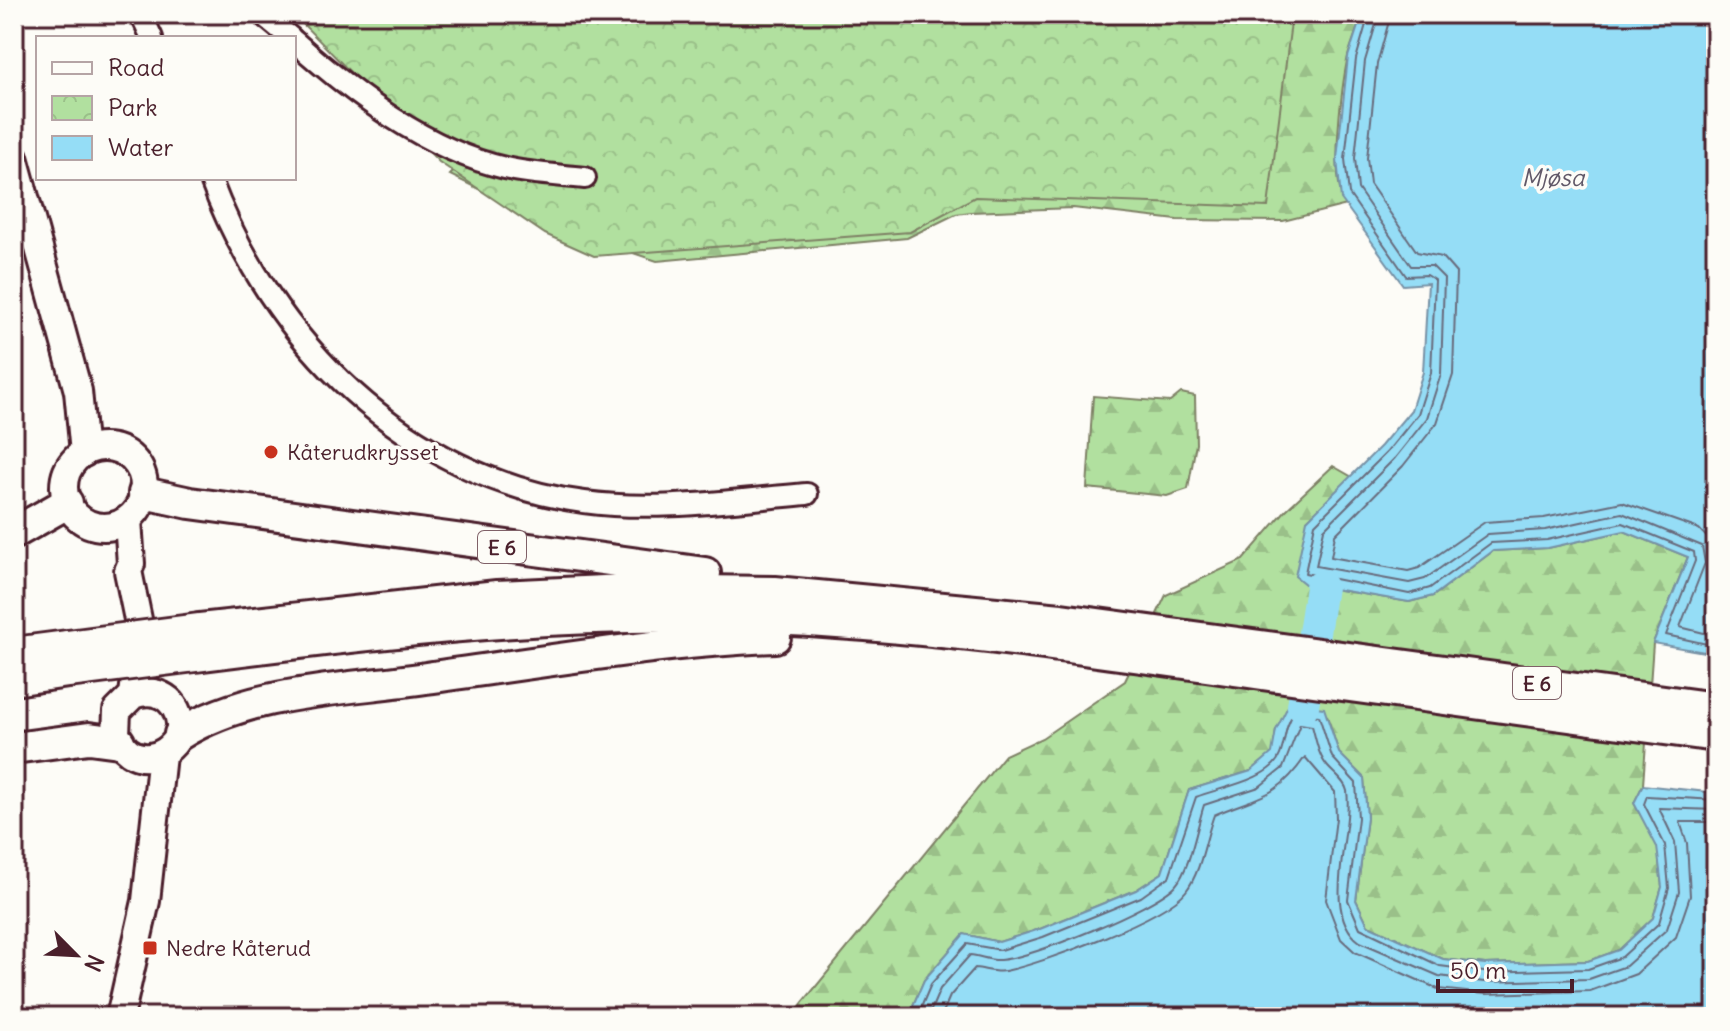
<svg xmlns="http://www.w3.org/2000/svg" width="1730" height="1031" font-family="Delius,sans-serif">
  <style>
    .forest { fill: url(#forest-firs); stroke: #7e8065; stroke-width: 2 }
    .park { fill: url(#park-crowns); stroke: #7e8065; stroke-width: 2 }
    .water { fill: #95ddf6; stroke: #7791a5; stroke-width: 2 }
    .lines { fill: none; stroke-linecap: round; stroke-linejoin: round }
    .shore { stroke: #686b7c; stroke-width: 2 }
    .river { stroke: #95ddf6; stroke-width: 32 }
    .minor-casing { stroke: #4a1f2b; stroke-width: 26 }
    .major-casing { stroke: #4a1f2b; stroke-width: 32 }
    .highway-casing { stroke: #4a1f2b; stroke-width: 36 }
    .minor { stroke: #fdfcf7; stroke-width: 20 }
    .major { stroke: #fdfcf7; stroke-width: 26 }
    .highway { stroke: #fdfcf7; stroke-width: 30 }
    .highway-bridge-casing { stroke: #4a1f2b; stroke-width: 36; stroke-linecap: butt }
    .highway-bridge { stroke: #fdfcf7; stroke-width: 30 }
    .poi-dot { fill: #c8321e; stroke: #fdfcf7; stroke-width: 3 }
    .labels { text-anchor: middle; dominant-baseline: central; stroke-width: 7; stroke-linejoin: round; paint-order: stroke }
    .shield { fill: #fdfcf7; stroke: #806168; stroke-width: 2 }
    .shield-label { font-size: 20px; font-weight: bold; fill: #4a1f2b }
    .poi-label { font-size: 22px; fill: #4a1f2b; stroke: #fdfcf7; text-anchor: start }
    .water-label { font-size: 24px; font-style: italic; fill: #605868; stroke: #fdfcf7 }
  </style>
  <defs>
    <pattern id="forest-firs" width="22" height="20" patternUnits="userSpaceOnUse" patternTransform="scale(2)"><rect width="22" height="20" fill="#b1e09f"/><path d="M5 1l3.5 6h-7zM16 11l3.5 6h-7z" fill="#9ac089"/></pattern>
    <pattern id="park-crowns" width="20" height="18" patternUnits="userSpaceOnUse" patternTransform="scale(2)"><rect width="20" height="18" fill="#b1e09f"/><path d="M2 6a3 3 0 1 1 6 0M12 15a3 3 0 1 1 6 0" fill="none" stroke="#9ac089"/></pattern>
  </defs>
  <rect width="100%" height="100%" fill="#fdfcf7"/>
  <filter id="ink" filterUnits="userSpaceOnUse"><feTurbulence type="fractalNoise" baseFrequency=".0125" numOctaves="2"/><feDisplacementMap in="SourceGraphic" scale="16" xChannelSelector="R" yChannelSelector="G"/><feConvolveMatrix kernelMatrix="1 2 1 2 8 2 1 2 1" color-interpolation-filters="sRGB"/></filter>
  <g filter="url(#ink)">
    <g class="forest">
      <path d="M1281,14H1362C1358,28 1352,42 1348,56C1342,83 1328,186 1347,205L1283,221L1177,220L1073,208L971,212L956,214L907,238L657,261L558,228L450,175L456,169Z"/>
      <path d="M1181,393L1195,396L1196,444L1188,489L1167,496L1087,488L1093,396L1170,402Z"/>
      <path d="M1333,466L1352,477L1307,520L1305,584L1409,602L1433,596L1493,551L1548,548L1624,531L1688,557L1653,643L1643,785L1634,803L1658,847L1662,887L1653,918L1619,950L1588,961L1485,964L1443,959L1368,925L1356,900L1367,818L1364,778L1339,753L1327,716L1276,730L1273,753L1251,771L1189,790L1162,873L1136,890L1040,929L999,942L964,934L924,980L908,1017H791L1005,755L1042,738L1125,681L1166,595L1243,560L1285,511Z"/>
    </g>
    <path class="park" d="M293,14H1292L1268,207L975,197L910,232L594,256L545,234L439,162Z"/>
    <g class="water">
      <path d="M1362,14H1716V654L1653,643L1688,557L1624,531L1548,548L1493,551L1433,596L1409,602L1305,584L1295,576L1307,520L1381,446L1411,410L1423,372L1428,283L1403,285L1341,199L1337,159L1348,57Z"/>
      <path d="M1289,704L1324,708L1339,753L1364,778L1367,818L1356,900L1368,925L1443,959L1485,964L1588,961L1619,950L1653,918L1662,887L1657,847L1634,803L1643,785L1716,793V1017H908L924,980L964,934L999,942L1040,929L1136,890L1162,873L1189,790L1251,771L1272,753L1276,730Z"/>
    </g>
    <g class="lines">
      <g class="shore">
        <path d="M1369,14L1356,59L1345,159L1349,194L1406,276L1427,275L1435,280L1431,373L1418,414L1387,452L1315,524L1305,573L1409,594L1430,588L1491,543L1547,540L1623,523L1694,552L1695,561L1666,635L1716,646"/>
        <path d="M1379,14L1365,61L1355,158L1358,189L1411,266H1432L1444,278L1441,374L1427,418L1395,458L1324,529L1316,566L1409,583L1425,579L1488,534L1545,530L1622,513L1702,546L1705,563L1680,627L1716,636"/>
        <path d="M1391,14L1377,64L1367,158L1370,184L1417,252L1442,257L1456,273L1453,375L1437,423L1403,466L1335,535L1331,557L1408,571L1419,568L1485,522L1544,518L1622,502L1699,529L1716,547"/>
        <path d="M917,1017L931,984L967,944L1001,950L1043,937L1141,897L1169,877L1196,797C1218,788 1271,780 1280,755C1286,740 1284,727 1294,713L1319,716L1332,757L1356,783L1358,818L1348,900L1360,928L1440,966L1484,972L1588,969L1622,957L1659,923L1669,888L1665,845L1644,804L1647,796L1716,800"/>
        <path d="M928,1017L940,989L970,955C980,956 991,961 1000,960C1032,958 1154,908 1175,886C1190,870 1197,826 1204,805L1259,787L1283,768L1300,724L1312,726C1316,739 1318,756 1328,767C1334,774 1345,781 1347,791C1353,834 1319,912 1360,942L1439,976L1484,982L1589,979L1626,966L1667,929L1679,892L1675,842L1659,808L1716,810"/>
        <path d="M941,1017L950,996L975,968C985,969 995,973 1005,971C1041,964 1166,918 1186,891C1202,870 1205,839 1214,815C1257,796 1276,800 1305,757L1335,792L1336,818L1326,900L1341,939L1355,952L1438,989L1485,994L1590,991L1636,974L1676,937L1690,896L1687,843L1680,822H1716"/>
      </g>
      <path class="river" d="M1303,706L1321,587"/>
      <g class="minor-casing">
        <g id="minor">
          <path d="M141,14L152,38"/>
          <path d="M262,14L291,38"/>
          <path d="M294,41C353,94 427,150 505,168C531,174 559,175 585,178"/>
          <path d="M210,178C271,341 406,478 584,502C657,512 734,500 807,494"/>
        </g>
      </g>
      <g class="major-casing">
        <g id="major">
          <path d="M14,157L78,391L84,453"/>
          <circle cx="104" cy="487" r="40"/>
          <path d="M128,520L131,564L128,571L141,634L150,654"/>
          <path d="M133,695C162,685 183,705 180,734C165,763 130,767 116,734L117,711L133,695L139,645"/>
          <path d="M120,1017L146,901L162,755"/>
        </g>
      </g>
      <g class="highway-casing">
        <g id="highway">
          <path d="M144,493L190,503L705,573"/>
          <path d="M14,533L67,503"/>
          <path d="M200,629L497,596L625,590L775,592L1061,619L1716,708"/>
          <path d="M14,653L68,646"/>
          <path d="M203,655C372,633 542,613 713,617C905,621 1095,650 1284,677C1428,698 1572,717 1716,736"/>
          <path d="M14,680L68,672"/>
          <path d="M180,734C250,690 346,690 426,678C542,662 658,642 775,637"/>
          <path d="M14,748L89,738L119,742"/>
        </g>
      </g>
      <use href="#minor" class="minor"/>
      <use href="#major" class="major"/>
      <use href="#highway" class="highway"/>
      <g class="highway-bridge-casing">
        <g id="highway-bridge">
          <path d="M68,646L200,629"/>
          <path d="M68,672L203,655"/>
        </g>
      </g>
      <use href="#highway-bridge" class="highway-bridge"/>
    </g>
  </g>
  <g class="poi-dot">
    <circle cx="271" cy="452" r="8"/>
    <rect x="142" y="940" width="16" height="16" rx="4"/>
  </g>
  <g class="labels">
    <g class="shield">
      <rect x="478" y="531" width="48" height="32" rx="6"/>
      <rect x="1513" y="667" width="48" height="32" rx="6"/>
    </g>
    <g class="shield-label">
      <text x="502" y="547">E 6</text>
      <text x="1537" y="683">E 6</text>
    </g>
    <g class="poi-label">
      <text x="287" y="452">Kåterudkrysset</text>
      <text x="166" y="948">Nedre Kåterud</text>
    </g>
    <g class="water-label">
      <text x="1553" y="177">Mjøsa</text>
    </g>
  </g>
  <rect width="1730" height="1031" fill="none" stroke="#fdfcf7" stroke-width="48"/>
  <rect x="24" y="24" width="1682" height="983" fill="none" stroke="#4a1f2b" stroke-width="3" filter="url(#ink)"/>
  <rect x="36" y="36" width="260" height="144" fill="#fdfcf7" stroke="#b5a4a5" stroke-width="2"/>
  <rect x="52" y="62" width="40" height="12" fill="#fdfcf7" stroke="#b5a4a5" stroke-width="2"/>
  <text x="108" y="76" font-size="24" fill="#4a1f2b">Road</text>
  <rect x="52" y="96" width="40" height="24" fill="url(#park-crowns)" stroke="#b5a4a5" stroke-width="2"/>
  <text x="108" y="116" font-size="24" fill="#4a1f2b">Park</text>
  <rect x="52" y="136" width="40" height="24" fill="#95ddf6" stroke="#b5a4a5" stroke-width="2"/>
  <text x="108" y="156" font-size="24" fill="#4a1f2b">Water</text>
  <g transform="translate(76 955) rotate(114)" stroke="#fdfcf7" stroke-width="6" paint-order="stroke">
  <path d="M0-6L14 30L0 20L-14 30Z" fill="#4a1f2b"/>
  <text y="-12" font-size="22" font-weight="bold" text-anchor="middle" fill="#4a1f2b">N</text>
  </g>
  <path d="M1438 979v12h134v-12" fill="none" stroke="#4a1f2b" stroke-width="4"/>
  <text x="1450" y="979" font-size="24" fill="#4a1f2b" stroke="#fdfcf7" stroke-width="6" paint-order="stroke">50 m</text>
</svg>
